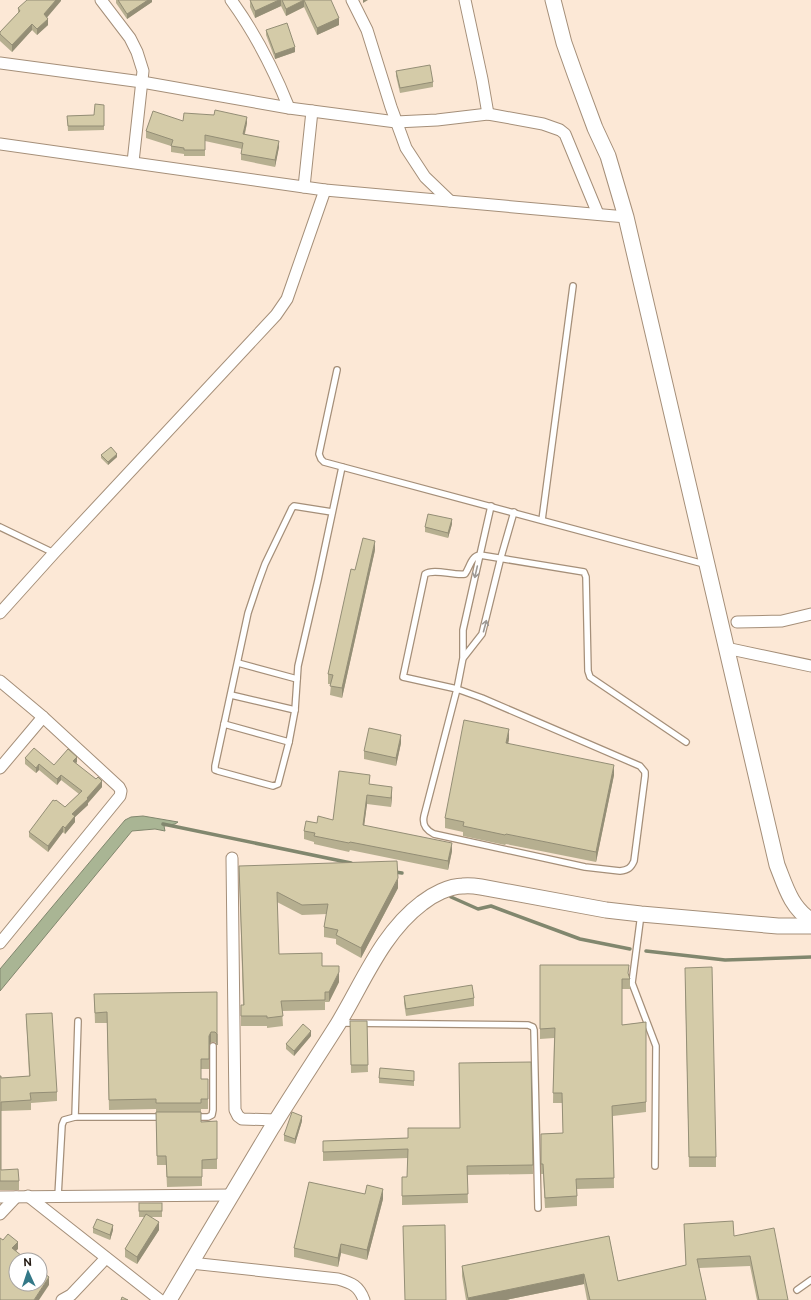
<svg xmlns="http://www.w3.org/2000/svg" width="811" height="1300" font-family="'Public Sans',sans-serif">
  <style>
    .water { fill: #a9b594; stroke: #81876e }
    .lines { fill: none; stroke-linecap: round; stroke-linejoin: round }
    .stream { stroke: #81876e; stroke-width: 3.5 }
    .lane-casing { stroke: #a58f79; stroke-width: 8 }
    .street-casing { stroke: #a58f79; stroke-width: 13 }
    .secondary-casing { stroke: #a58f79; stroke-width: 17 }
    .lane { stroke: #fff; stroke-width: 5.5 }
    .street { stroke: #fff; stroke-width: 11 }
    .secondary { stroke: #fff; stroke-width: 15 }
    .wall { fill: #b6af90 }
    .shaded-wall { fill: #948e76 }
    .building { fill: #d4cba8; stroke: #948e76 }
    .oneway { stroke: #9d9995 }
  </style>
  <rect width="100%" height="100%" fill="#fce8d6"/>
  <path class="water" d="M143,816L178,822L175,824L164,826L165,831L155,829L132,831L0,991V969L125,820L131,817Z"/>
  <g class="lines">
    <g class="stream">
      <path d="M163,824L351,863"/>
      <path d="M395,872L402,873"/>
      <path d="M451,897L478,909L491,906L580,939L630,949"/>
      <path d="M646,951L725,960L811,957"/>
    </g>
    <g class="lane-casing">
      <g id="lane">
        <path d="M337,370L319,454L321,459L324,462L704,564"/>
        <path d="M491,506L463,630V658L457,689L424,816C422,825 426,830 434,834L585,867L620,871C628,870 631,868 634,861L645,776V772L640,766L482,698L457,689L403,677L425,574C434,568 454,576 465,574C470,567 471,556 480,555L584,572L586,577L588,671L590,677L686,742"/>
        <path d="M332,512L294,506L292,508L265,564L257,586L248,613L215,766V770L218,771L273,786L278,784L289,742L295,710L298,666L318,580L342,467"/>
        <path d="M542,520L573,286"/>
        <path d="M0,527L54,553"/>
        <path d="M464,657L482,634L501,557L514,512"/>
        <path d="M238,663L297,679"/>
        <path d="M231,695L295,710"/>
        <path d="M224,724L289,742"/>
        <path d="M641,914L632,983L656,1046L655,1166"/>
        <path d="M341,1023L528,1025L533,1027L534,1030L538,1208"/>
        <path d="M75,1117L78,1021"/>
        <path d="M195,1117H208L212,1115L213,1110V1046"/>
        <path d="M58,1196L62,1125L64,1120L75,1117H162"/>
        <path d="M797,1290L811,1280"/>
      </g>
    </g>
    <g class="street-casing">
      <g id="street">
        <path d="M101,0L130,38L137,52L143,71L133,162"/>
        <path d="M231,0C255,33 274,70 289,108"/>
        <path d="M352,0L367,30L391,107L406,148L425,177L450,201"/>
        <path d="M465,0L482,79L488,114"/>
        <path d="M0,63L142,82L289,108L396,122L437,120L488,114L543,124L560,130L565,134L598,214"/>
        <path d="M0,144L325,190L626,217"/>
        <path d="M304,187L312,111"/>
        <path d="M0,613L54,553L276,315L287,299L325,190"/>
        <path d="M737,622L782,621L811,614"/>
        <path d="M726,648L811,666"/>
        <path d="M0,681L43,717L119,787L121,791L120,796L0,943"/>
        <path d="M0,768L43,717"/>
        <path d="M232,858L235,1110L238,1116L242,1119L277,1120"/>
        <path d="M28,1196L160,1300"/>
        <path d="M0,1197L232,1195"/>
        <path d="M0,1214L16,1197"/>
        <path d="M191,1263L338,1279C352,1283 359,1286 364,1300"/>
        <path d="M62,1300L71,1295L106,1258"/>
      </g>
    </g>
    <g class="secondary-casing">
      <g id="secondary">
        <path d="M553,0L564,43L575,74L595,128L608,156L626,217L777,865C785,885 791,908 811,920"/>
        <path d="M169,1300C203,1243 237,1185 271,1129C293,1093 316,1059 338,1024C363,983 382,933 422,903C432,895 449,886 463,886C469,885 475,886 481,887L606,910L641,914L778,926H811"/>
      </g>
    </g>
    <use href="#lane" class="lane"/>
    <use href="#street" class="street"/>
    <use href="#secondary" class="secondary"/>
  </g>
  <g class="wall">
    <path d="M61,0L47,17L48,25L37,35L32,30L12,52L0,41V32L18,13V8Z"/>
    <path d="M116,0H152V2L127,19L116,3Z"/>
    <path d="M250,0H327L339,25L317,35L304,7L286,16L281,6L255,18L250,7Z"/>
    <path d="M266,30L295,52L275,59L266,35Z"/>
    <path d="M396,71L433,82V87L400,93L396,76Z"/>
    <path d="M104,105V130L68,131L67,116L94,115Z"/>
    <path d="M183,121L247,123L245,134L279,147L275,167L241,160V154L242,149L205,141V156H184V154L171,152V146L146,138V131Z"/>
    <path d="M101,455L117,457L108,465L101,458Z"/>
    <path d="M452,524L448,538L425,532V527Z"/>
    <path d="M375,550L342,698L330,695L331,684H328V674L355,570Z"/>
    <path d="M509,739L508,744L614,775L596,862L506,844L505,845L463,836V832L445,828V818Z"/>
    <path d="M401,743L396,766L364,759V751Z"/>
    <path d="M25,758L54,765L77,762L76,763L102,787L88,803V805L75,817V822L65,834L63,832L48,852L29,837V832L65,807L79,794L61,780L57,785L39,770L36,773L25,764Z"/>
    <path d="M370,784L392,796L391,807L367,804L364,826L452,851L448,870L350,850L349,852L314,844V842L304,839V831L317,823L333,820Z"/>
    <path d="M239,866L398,888L361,958L336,944V939L324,937V927L327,914L302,915L277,902L279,954L322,966L339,982L329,1002H325V1010L282,1011L283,1026L267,1028V1026H241V1005H243Z"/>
    <path d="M540,965L630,979V989H622V1025L646,1022V1112L613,1116L614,1188L577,1189V1206L545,1208L543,1174H541V1134L563,1133L562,1103H553L554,1038L540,1039Z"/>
    <path d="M685,978L716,1157V1167H689Z"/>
    <path d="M217,992V1055V1044L215,1042H211L209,1046V1069H201V1079H208V1109H201V1122L217,1159V1169H202V1186L167,1187L166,1165H157L156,1109L109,1110L107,1023H95L94,994Z"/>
    <path d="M404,996L474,998V1006L406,1016L404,1003Z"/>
    <path d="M26,1014L57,1092V1101L31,1103V1110L1,1111V1170L19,1181V1190H0V1076L1,1078L29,1076Z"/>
    <path d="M350,1021H367L368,1072L351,1073Z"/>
    <path d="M311,1036L294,1056L286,1049V1044Z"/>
    <path d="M531,1062L533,1174L467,1175L468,1203L402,1205V1177H407L408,1158L323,1161V1141L408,1138L460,1128Z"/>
    <path d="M414,1076V1086L379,1083V1078Z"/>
    <path d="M302,1121L295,1144L284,1141V1135Z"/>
    <path d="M383,1199L367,1260L341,1253L338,1267L294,1257V1248Z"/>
    <path d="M139,1203H162V1217H150L159,1230L137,1264L125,1257V1249L145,1217H139Z"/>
    <path d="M684,1224L734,1236L788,1300H757L750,1266L699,1268L706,1300H587L584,1284L506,1300H466L462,1276V1266L609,1236L618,1281L686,1265Z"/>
    <path d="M93,1228L113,1230L110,1240L93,1233Z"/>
  </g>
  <g class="shaded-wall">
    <path d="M56,0H61V1L44,21V14Z"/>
    <path d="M148,0H152V2L127,19V14Z"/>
    <path d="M279,0H281V6L255,18V11Z"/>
    <path d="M304,0V7L286,16V9Z"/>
    <path d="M363,0H368L363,3Z"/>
    <path d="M339,18V25L317,35V28Z"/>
    <path d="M48,19V25L37,35V29Z"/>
    <path d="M32,24V30L12,52V45Z"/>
    <path d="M295,47V52L275,59V54Z"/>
    <path d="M247,117V123L243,140V134Z"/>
    <path d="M279,141V147L275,167V160Z"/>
    <path d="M117,454V457L108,465V462Z"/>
    <path d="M452,519V524L448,538V533Z"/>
    <path d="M375,541V550L342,698V688Z"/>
    <path d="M509,729V739L506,753V743Z"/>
    <path d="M401,735V743L396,766V758Z"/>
    <path d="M77,757V762L73,766V761Z"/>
    <path d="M39,764V770L36,773V768Z"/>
    <path d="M614,765V775L596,862V852Z"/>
    <path d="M61,775V780L57,785V779Z"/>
    <path d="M102,781V787L88,803V805L75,817V822L65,834V828L72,814L87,798Z"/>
    <path d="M392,787V796L391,807V798Z"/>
    <path d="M367,795V804L363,834V825Z"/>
    <path d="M63,826V832L48,852V846Z"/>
    <path d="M452,843V851L448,870V861Z"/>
    <path d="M398,878V888L361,958V948Z"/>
    <path d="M339,972V982L329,1002V992Z"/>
    <path d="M311,1031V1036L294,1056V1051Z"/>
    <path d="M211,1032V1042L209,1046V1036Z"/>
    <path d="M302,1116V1121L295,1144V1139Z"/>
    <path d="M383,1189V1199L367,1260V1250Z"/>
    <path d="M159,1222V1230L137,1264V1257Z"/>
    <path d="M113,1225V1230L110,1240V1235Z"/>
    <path d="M18,1242V1249L12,1255V1248Z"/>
    <path d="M341,1244V1253L338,1267V1258Z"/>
    <path d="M584,1274V1284L506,1300H468V1298Z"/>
    <path d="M49,1277V1285L39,1300H34Z"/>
  </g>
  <g class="building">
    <path d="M27,0H56L44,14L48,19L37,29L32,24L12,45L0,34V32L20,11L18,8Z"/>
    <path d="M118,0H148L127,14Z"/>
    <path d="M250,0H279L255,11Z"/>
    <path d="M282,0H331L339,18L317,28L304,0L286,9Z"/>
    <path d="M287,23L295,47L275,54L266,30Z"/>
    <path d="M430,65L433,82L400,88L396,71Z"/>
    <path d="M95,104L104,105V126H68L67,116L94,115Z"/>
    <path d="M215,110L247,117L243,134L279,141L275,160L241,154L243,143L205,135V150H184V148L171,146L173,140L146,131L153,111L183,121L184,113L214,115Z"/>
    <path d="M111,447L117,454L108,462L101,455Z"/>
    <path d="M428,514L452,519L448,533L425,527Z"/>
    <path d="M363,538L375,541L342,688L330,686L333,675L328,674L351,569L355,570Z"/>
    <path d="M464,720L509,729L506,743L614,765L596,852L506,834L505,835L463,826L464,822L445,818Z"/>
    <path d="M369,728L401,735L396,758L364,751Z"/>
    <path d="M34,748L54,765L68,749L77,757L73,761L96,779L98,777L102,781L87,798L88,799L72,814L75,816L65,828L63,826L48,846L29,832L53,800L55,801L56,800L65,807L82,791L61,775L57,779L39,764L36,768L25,758Z"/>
    <path d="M339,771L370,775L369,784L392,787L391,798L367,795L363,825L452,843L448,861L350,842L349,843L314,836L315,833L304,831L306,821L317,823L318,816L333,820Z"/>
    <path d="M397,861L398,878L361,948L336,935L338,930L324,927L328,904L302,905L277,892L279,954L322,953V966H339V972L329,992H325V1000L281,1001L283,1016L267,1018V1016H241V1005H244L239,866Z"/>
    <path d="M540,965H629L628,973L630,979H622V1025L646,1022V1102L612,1106L614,1178L576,1179L577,1196L545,1198L543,1164H541V1134L563,1133L562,1093H553L555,1028L540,1029Z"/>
    <path d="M712,967L716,1157H689L685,968Z"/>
    <path d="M472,985L474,998L406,1009L404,996Z"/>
    <path d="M217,992V1045V1034L215,1032H211L209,1036V1059H201V1079H208V1099H201V1103H156V1099L109,1100L107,1012L95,1013L94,994Z"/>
    <path d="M52,1013L57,1092L30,1093L31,1100L1,1102V1170L18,1169L19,1181H0V1076H1V1078L30,1076L26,1014Z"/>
    <path d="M350,1021H367L368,1065H351Z"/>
    <path d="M303,1024L311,1031L294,1051L286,1044Z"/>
    <path d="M531,1062L533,1165L467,1166L468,1194L402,1196V1177H407L408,1149L323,1152V1141L408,1138V1128H460L459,1063Z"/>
    <path d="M380,1068L414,1071V1081L379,1078Z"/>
    <path d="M156,1112H201V1122L217,1121V1159L202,1160V1177H167L166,1156H157Z"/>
    <path d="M292,1112L302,1116L295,1139L284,1135Z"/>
    <path d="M309,1182L365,1194L367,1185L383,1189L367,1250L341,1244L338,1258L294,1248Z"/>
    <rect x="139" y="1203" width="23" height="8"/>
    <path d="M146,1214L159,1222L137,1257L125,1249Z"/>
    <path d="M97,1219L113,1225L110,1235L93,1228Z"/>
    <path d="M733,1221L734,1236L774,1228L788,1300H759L750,1256L697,1259L706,1300H590L584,1274L468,1298L462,1266L609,1236L618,1281L686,1265L684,1224Z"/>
    <path d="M445,1225L446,1300H405L403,1226Z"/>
    <path d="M8,1234L18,1242L12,1248L27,1260H16V1284H40V1270L49,1277L34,1300H0V1238L3,1240Z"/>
    <path d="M122,1297L128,1300H121Z"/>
  </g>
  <defs><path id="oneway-shaft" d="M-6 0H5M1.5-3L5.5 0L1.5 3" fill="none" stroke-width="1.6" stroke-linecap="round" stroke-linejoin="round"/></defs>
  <g class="oneway">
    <use href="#oneway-shaft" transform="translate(476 572) rotate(103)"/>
    <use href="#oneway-shaft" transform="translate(485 626) rotate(-75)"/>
  </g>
  <g transform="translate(28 1272) rotate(357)"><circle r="19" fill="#ffffff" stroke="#a8a4a1"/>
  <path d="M0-3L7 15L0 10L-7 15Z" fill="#337887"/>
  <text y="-6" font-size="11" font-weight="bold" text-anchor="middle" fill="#251c14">N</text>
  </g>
</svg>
